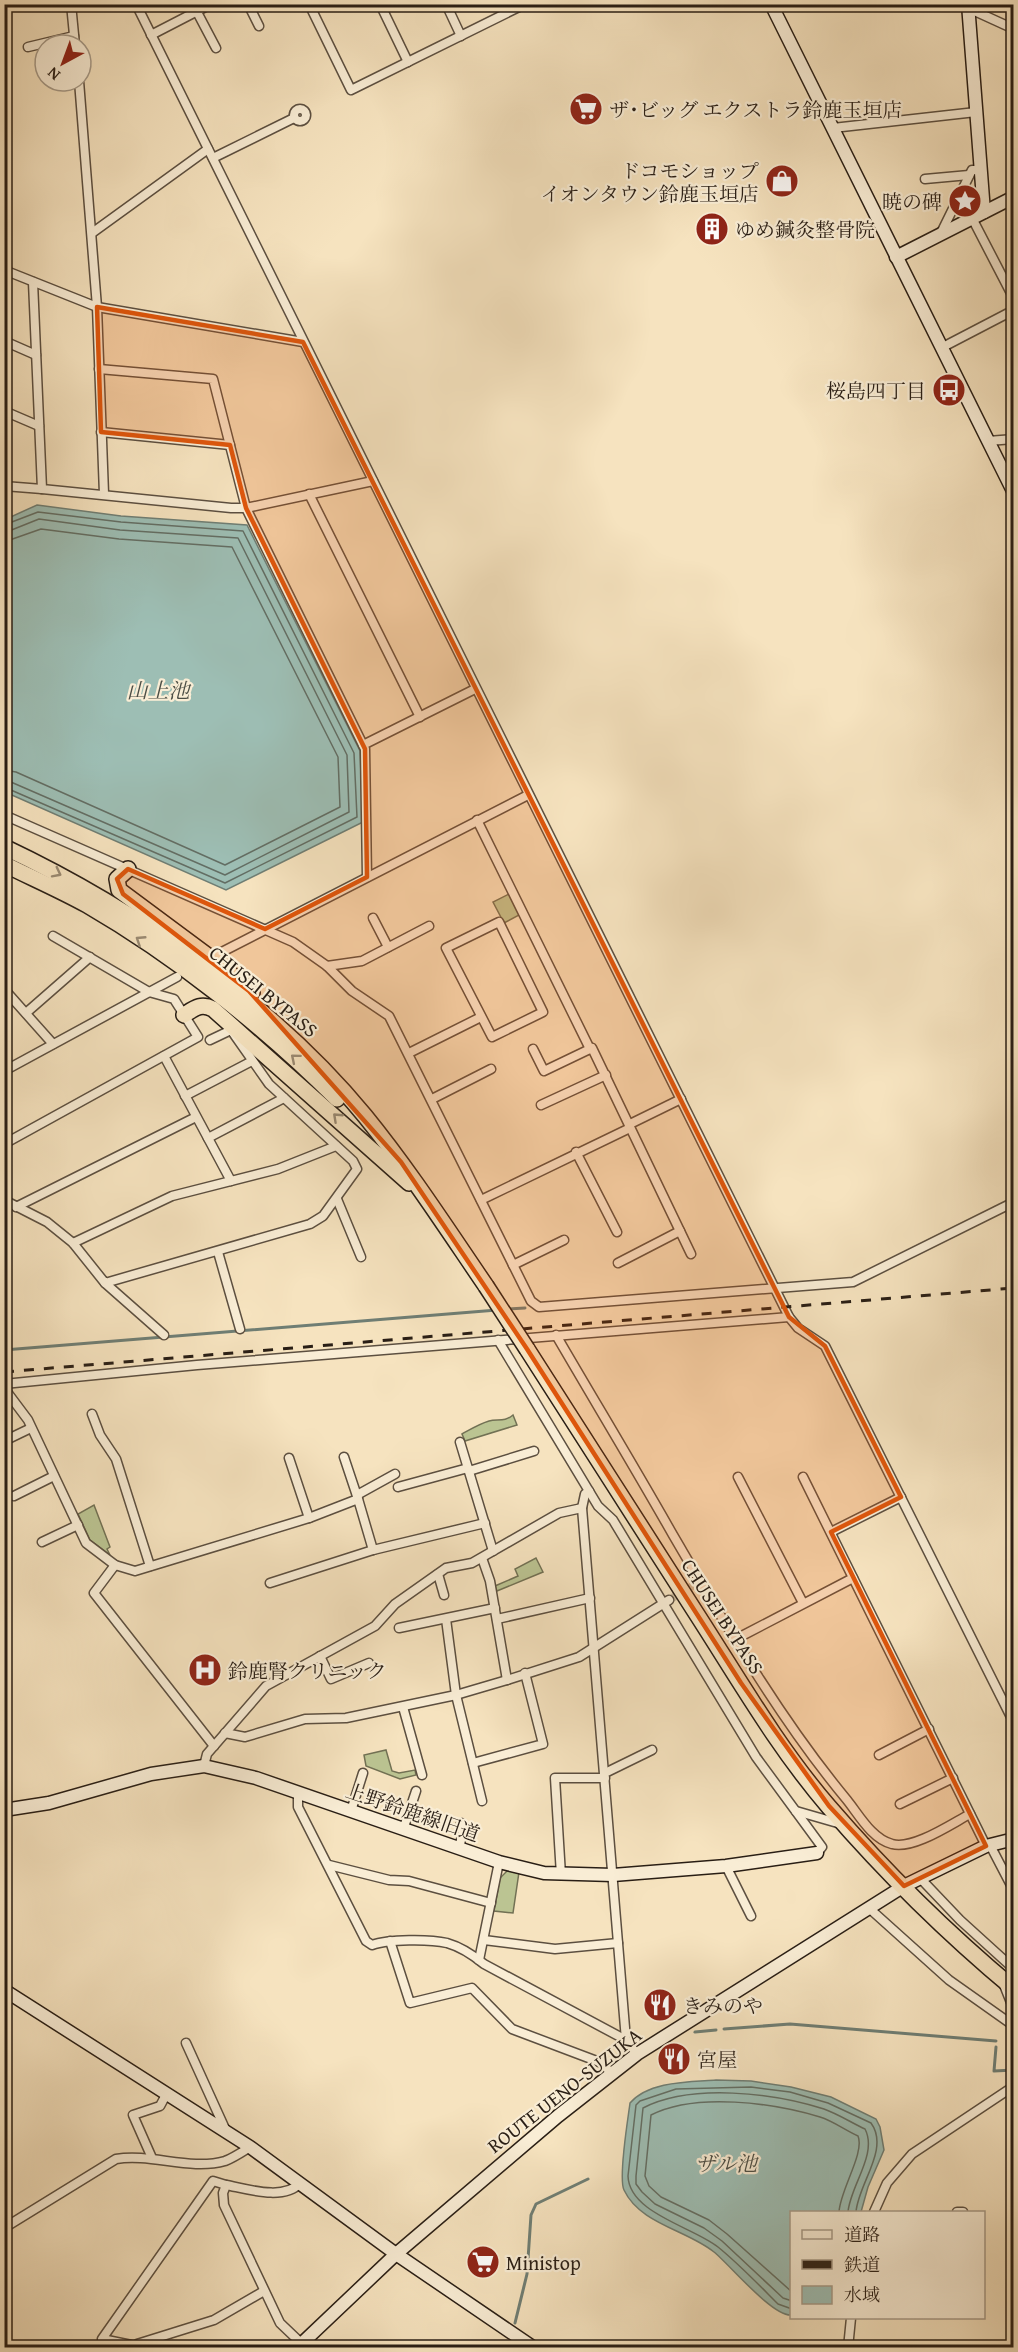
<svg xmlns="http://www.w3.org/2000/svg" width="1018" height="2352" font-family="'Gentium Book Plus','Noto Serif JP',serif">
  <style>
    .green { fill: #bbc492; stroke: #727154; stroke-width: 1.5 }
    .water { fill: #9dbeb4; stroke: #6f7e74; stroke-width: 1.5 }
    .lines { fill: none; stroke-linecap: round; stroke-linejoin: round }
    .shore { stroke: #636e64; stroke-width: 1.5 }
    .stream { stroke: #6f7e74; stroke-width: 3 }
    .street-tunnel { stroke: #cdbc9d; stroke-width: 8; stroke-dasharray: 8 4; stroke-linecap: butt }
    .street-casing { stroke: #5c4f40; stroke-width: 11 }
    .secondary-casing { stroke: #291e15; stroke-width: 15 }
    .highway-casing { stroke: #291e15; stroke-width: 18 }
    .street { stroke: #f9edd5; stroke-width: 8 }
    .secondary { stroke: #f9edd5; stroke-width: 12 }
    .highway { stroke: #f6e3bf; stroke-width: 15 }
    .rail { stroke: #291e15; stroke-width: 3; stroke-dasharray: 10 10; stroke-linecap: butt }
    .highway-bridge-casing { stroke: #291e15; stroke-width: 18; stroke-linecap: butt }
    .highway-bridge { stroke: #f6e3bf; stroke-width: 15 }
    .oneway { stroke: #9a8a72 }
    .marked { fill: #de560c; fill-opacity: 0.2; stroke: #de560c; stroke-width: 4.5; stroke-linejoin: round }
    .labels { text-anchor: middle; dominant-baseline: central; stroke-width: 4.5; stroke-linejoin: round; paint-order: stroke }
    .poi-label { font-size: 20px; fill: #291e15; stroke: #f9edd5; text-anchor: start }
    .street-label { font-size: 20px; fill: #291e15; stroke: #f9edd5 }
    .water-label { font-size: 21px; font-style: italic; fill: #4c4e45; stroke: #f9edd5 }
  </style>
  <rect width="100%" height="100%" fill="#f6e3bf"/>
  <filter id="stains"><feTurbulence type="fractalNoise" baseFrequency=".00333" numOctaves="4"/><feColorMatrix values="0 0 0 0 .2 0 0 0 0 .09 0 0 0 0 .02 0 0 0 .5 -.17"/></filter>
  <radialGradient id="worn" r=".72"><stop offset=".6" stop-color="#630" stop-opacity="0"/><stop offset="1" stop-color="#630" stop-opacity=".3"/></radialGradient>
  <g class="green">
    <path d="M511,893L521,914L504,923L493,902Z"/>
    <path d="M513,1415L517,1425L465,1441L462,1434C471,1429 479,1424 489,1421C498,1419 505,1422 513,1415Z"/>
    <path d="M94,1505L110,1547L107,1549L110,1555L90,1540L78,1514Z"/>
    <path d="M536,1558L543,1572L497,1591L495,1586L518,1576L515,1569Z"/>
    <path d="M386,1750L392,1771L399,1773L415,1770L416,1775L400,1779L366,1766L364,1755Z"/>
    <path d="M509,1869L519,1872L513,1913L494,1911L500,1878Z"/>
  </g>
  <g class="water">
    <path d="M37,505L121,516L247,525L360,751L363,822L226,890L5,792L4,520Z"/>
    <path d="M716,2080L751,2081L791,2087L831,2097L876,2119L880,2127L884,2150L868,2187L861,2212H792L791,2315C772,2316 730,2265 714,2252C687,2230 640,2224 624,2190C618,2178 628,2119 630,2103C649,2081 689,2082 716,2080Z"/>
  </g>
  <g class="lines">
    <g class="shore">
      <path d="M4,525L38,512L121,522L243,531L354,753L357,817L225,883L4,787"/>
      <path d="M4,533L39,519L120,530L238,538L347,755L349,812L225,875L4,779"/>
      <path d="M4,542L41,529L119,539L232,547L338,757L340,807L225,865L16,772L4,770"/>
      <path d="M792,2292L727,2234L709,2220L661,2197L649,2186L645,2176L651,2115C696,2092 773,2103 820,2117C833,2121 845,2130 858,2136C865,2153 840,2190 839,2212"/>
      <path d="M792,2301L783,2298L722,2241L704,2228L655,2204L642,2192L636,2184V2176L643,2108C692,2083 773,2093 824,2109C838,2114 852,2123 865,2129C878,2154 850,2186 848,2212"/>
      <path d="M792,2309L778,2304C759,2285 739,2264 718,2247C693,2227 629,2213 628,2176L636,2105L640,2101L676,2089L751,2087L790,2092L828,2103L871,2123C890,2149 858,2184 856,2212"/>
    </g>
    <g class="stream">
      <path d="M506,1309L525,1308"/>
      <path d="M4,1350L497,1310"/>
      <path d="M724,2029L790,2024L996,2041"/>
      <path d="M695,2032L716,2030"/>
      <path d="M996,2047L994,2071L1014,2070"/>
      <path d="M515,2323L527,2274L531,2215L536,2204L588,2179"/>
      <path d="M509,2348L511,2342"/>
    </g>
    <path class="street-tunnel" d="M669,1600L694,1585"/>
    <g class="street-casing">
      <g id="street">
        <path d="M71,4L75,45"/>
        <path d="M136,4L789,1317L798,1328L825,1346L1014,1723"/>
        <path d="M248,4L259,26"/>
        <path d="M309,4L351,90L525,4"/>
        <path d="M380,4L408,62"/>
        <path d="M446,4L461,36"/>
        <path d="M898,4H903"/>
        <path d="M868,6L874,4"/>
        <path d="M968,8L1014,29"/>
        <path d="M197,12L216,48"/>
        <path d="M151,35L211,4"/>
        <path d="M28,47L74,36"/>
        <path d="M79,81L97,307L104,494"/>
        <circle cx="300" cy="115" r="6"/>
        <path d="M833,128L976,112"/>
        <path d="M213,158L294,118"/>
        <path d="M925,179L969,175"/>
        <path d="M972,218L1014,299"/>
        <path d="M92,233L208,149"/>
        <path d="M941,233L972,170H982"/>
        <path d="M4,270L97,307L303,342"/>
        <path d="M33,282L42,489L231,508H246L373,481"/>
        <path d="M4,341L36,355"/>
        <path d="M941,348L1014,310"/>
        <path d="M99,369L213,379L246,508L365,749L367,877"/>
        <path d="M4,411L39,426"/>
        <path d="M101,432L230,445"/>
        <path d="M988,441L1014,439"/>
        <path d="M4,486L42,489"/>
        <path d="M309,494L420,717"/>
        <path d="M363,745L475,689"/>
        <path d="M4,815L293,942L327,966L352,991L389,1016L531,1301L539,1307L853,1282L1014,1202"/>
        <path d="M477,820L590,1049"/>
        <path d="M373,918L388,947"/>
        <path d="M499,922L543,1012L492,1037L446,948Z"/>
        <path d="M216,955L528,795"/>
        <path d="M327,966L362,961L429,926"/>
        <path d="M4,989L53,1044"/>
        <path d="M26,1013L90,957"/>
        <path d="M533,1049L544,1071L592,1048L691,1254"/>
        <path d="M409,1053L481,1017"/>
        <path d="M164,1056L231,1181"/>
        <path d="M4,1071L177,977"/>
        <path d="M185,1096L252,1061"/>
        <path d="M432,1099L491,1069"/>
        <path d="M541,1105L606,1075"/>
        <path d="M630,1124L681,1099"/>
        <path d="M208,1138L284,1098"/>
        <path d="M4,1144L198,1037L174,999L149,992L53,936"/>
        <path d="M576,1152L617,1232"/>
        <path d="M337,1199L361,1257"/>
        <path d="M4,1200L47,1222L73,1243L105,1283L310,1224L323,1216L357,1169L353,1161L269,1084L231,1030L210,1040"/>
        <path d="M481,1200L630,1128"/>
        <path d="M16,1207L196,1117"/>
        <path d="M73,1243L172,1196L278,1169L336,1146"/>
        <path d="M218,1252L240,1329"/>
        <path d="M618,1263L680,1231"/>
        <path d="M513,1265L564,1240"/>
        <path d="M105,1283L164,1335"/>
        <path d="M556,1335C595,1402 635,1468 673,1535C727,1627 779,1718 847,1800C859,1815 872,1839 892,1844C913,1850 951,1824 970,1814"/>
        <path d="M498,1340L598,1506L613,1520L756,1757L822,1847L817,1853"/>
        <path d="M4,1384L197,1365L789,1317"/>
        <path d="M4,1388L28,1420L86,1543L115,1565L135,1571L309,1518L358,1499L373,1550"/>
        <path d="M92,1414L100,1435L116,1459L150,1566"/>
        <path d="M4,1441L31,1428"/>
        <path d="M460,1442L493,1551"/>
        <path d="M344,1457L358,1499"/>
        <path d="M289,1458L309,1518"/>
        <path d="M469,1471L534,1451"/>
        <path d="M738,1477L803,1603"/>
        <path d="M803,1477L986,1846"/>
        <path d="M398,1487L468,1468"/>
        <path d="M589,1491L585,1494L582,1508L626,2040"/>
        <path d="M357,1495L395,1474"/>
        <path d="M14,1496L54,1476"/>
        <path d="M831,1532L901,1497"/>
        <path d="M42,1542L78,1525"/>
        <path d="M482,1558L490,1581L507,1680L579,1657L669,1600"/>
        <path d="M115,1565L94,1593L214,1746"/>
        <path d="M438,1574L444,1595"/>
        <path d="M270,1583L373,1550L485,1523"/>
        <path d="M446,1619L456,1695L482,1801"/>
        <path d="M497,1619L590,1598"/>
        <path d="M399,1628L495,1608"/>
        <path d="M734,1640L853,1578"/>
        <path d="M320,1656L331,1679L369,1663"/>
        <path d="M403,1707L422,1775"/>
        <path d="M225,1733L245,1737L305,1719L346,1718L456,1695L507,1680"/>
        <path d="M879,1755L929,1729"/>
        <path d="M473,1763L543,1744L525,1673"/>
        <path d="M204,1766L207,1754L266,1686L375,1626L395,1604L446,1568L472,1563L559,1513L582,1508"/>
        <path d="M605,1773L652,1750"/>
        <path d="M298,1794V1807L366,1941L372,1945C388,1939 430,1939 447,1943C461,1947 473,1955 484,1964L626,2040L637,2054"/>
        <path d="M900,1804L953,1778"/>
        <path d="M351,1811L363,1773"/>
        <path d="M796,1811L841,1824"/>
        <path d="M403,1830L416,1791"/>
        <path d="M990,1845L1014,1891"/>
        <path d="M459,1848L463,1832L461,1823"/>
        <path d="M329,1865L389,1880L409,1881L491,1903"/>
        <path d="M726,1866L751,1916"/>
        <path d="M561,1875L555,1778H605"/>
        <path d="M920,1878L960,1920L1014,1969"/>
        <path d="M870,1909L949,1980L1014,2026"/>
        <path d="M484,1940L555,1949L618,1943"/>
        <path d="M390,1941L410,2003L472,1988L512,2029L602,2063L611,2073"/>
        <path d="M479,1960L499,1862"/>
        <path d="M1004,1985L1014,2010"/>
        <path d="M186,2043L226,2131"/>
        <path d="M152,2158L133,2115L160,2106L167,2093"/>
        <path d="M226,2185C247,2189 284,2201 300,2183"/>
        <path d="M874,2212L887,2183L912,2154L1014,2086"/>
        <path d="M957,2212H963"/>
        <path d="M4,2228L116,2159C151,2153 190,2171 225,2161C233,2158 242,2152 250,2147"/>
        <path d="M137,2344L214,2320L264,2291"/>
        <path d="M146,2348L102,2339L213,2181L226,2185L223,2193L224,2205L280,2323L301,2343"/>
        <path d="M848,2348L851,2318"/>
      </g>
    </g>
    <g class="secondary-casing">
      <g id="secondary">
        <path d="M771,4L1014,493"/>
        <path d="M968,4L984,212"/>
        <path d="M896,257L1014,197"/>
        <path d="M4,1810L49,1803L151,1774L204,1766L256,1778L499,1862L544,1873L613,1875L726,1866L817,1853"/>
        <path d="M4,1990L250,2147L396,2254L534,2348"/>
        <path d="M297,2348L396,2254L558,2116L637,2054L904,1886L986,1846L1014,1839"/>
      </g>
    </g>
    <g class="highway-casing">
      <g id="highway">
        <path d="M4,847C135,909 273,1004 365,1116C409,1170 447,1229 486,1286"/>
        <path d="M4,864C32,878 60,890 87,905C175,956 265,1027 337,1099"/>
        <path d="M128,869L117,879L119,890L224,968L252,993"/>
        <path d="M184,1015C195,1008 201,1003 213,1009L409,1183"/>
        <path d="M527,1349C583,1437 640,1525 696,1613C738,1678 778,1748 829,1807C885,1872 948,1934 1014,1989"/>
      </g>
    </g>
    <use href="#street" class="street"/>
    <use href="#secondary" class="secondary"/>
    <use href="#highway" class="highway"/>
    <path class="rail" d="M4,1372L1014,1288"/>
    <g class="highway-bridge-casing">
      <path id="highway-bridge" d="M486,1286L527,1349"/>
    </g>
    <use href="#highway-bridge" class="highway-bridge"/>
  </g>
  <defs><path id="oneway-chevron" d="M-2-3.5L2.5 0L-2 3.5" fill="none" stroke-width="1.6" stroke-linecap="round" stroke-linejoin="round" transform="scale(1.5)"/></defs>
  <g class="oneway">
    <use href="#oneway-chevron" transform="translate(57 873) rotate(27)"/>
    <use href="#oneway-chevron" transform="translate(140 940) rotate(-147)"/>
    <use href="#oneway-chevron" transform="translate(295 1058) rotate(-140)"/>
    <use href="#oneway-chevron" transform="translate(337 1117) rotate(-137)"/>
  </g>
  <path class="marked" d="M97,307L303,342L789,1317L825,1346L901,1497L831,1532L986,1846L904,1886L829,1806L741,1683L527,1349L401,1162L249,991L123,894L117,879L128,869L265,929L367,877L365,749L246,508L230,445L101,432Z"/>
  <defs>
    <g id="supermarket-disc" transform="scale(1.725)"><circle r="9.5" fill="#8f2418" stroke="#f9edd5"/><path d="M-6-5.5h2.5l.6 2H6L4.5 2H-2.5L-4.4-4H-6ZM-1.5 3.2a1.3 1.3 0 1 0 .1 0ZM3 3.2a1.3 1.3 0 1 0 .1 0Z" fill="#fff"/></g>
    <g id="shop-disc" transform="scale(1.725)"><circle r="9.5" fill="#8f2418" stroke="#f9edd5"/><path d="M-5-2.5h2.3a2.7 3.5 0 0 1 5.4 0H5L5.5 6h-11ZM-1.5-2.5h3a1.5 2.3 0 0 0-3 0Z" fill="#fff"/></g>
    <g id="sight-disc" transform="scale(1.725)"><circle r="9.5" fill="#8f2418" stroke="#f9edd5"/><path d="M0-6L1.8-2.2L6-1.7L2.9 1.2L3.7 5.4L0 3.3L-3.7 5.4L-2.9 1.2L-6-1.7L-1.8-2.2Z" fill="#fff"/></g>
    <g id="building-disc" transform="scale(1.725)"><circle r="9.5" fill="#8f2418" stroke="#f9edd5"/><path d="M-4-6H4V6H1V3H-1V6H-4ZM-2.5-4.3h1.7v1.8h-1.7ZM.8-4.3h1.7v1.8H.8ZM-2.5-1h1.7V.8h-1.7ZM.8-1h1.7V.8H.8Z" fill="#fff"/></g>
    <g id="bus-disc" transform="scale(1.725)"><circle r="9.5" fill="#8f2418" stroke="#f9edd5"/><path d="M-5-6H5V4H4V6H2V4H-2V6H-4V4H-5ZM-3.5-4V0h7V-4ZM-3.5 1.2v1.5H-2V1.2ZM2 1.2v1.5H3.5V1.2Z" fill="#fff"/></g>
    <g id="hospital-disc" transform="scale(1.725)"><circle r="9.5" fill="#8f2418" stroke="#f9edd5"/><path d="M-5-5h3v3.5h4V-5h3V5h-3V1.5h-4V5h-3Z" fill="#fff"/></g>
    <g id="restaurant-disc" transform="scale(1.725)"><circle r="9.5" fill="#8f2418" stroke="#f9edd5"/><path d="M-5-6h1v4h1v-4h1v4h1v-4h1v5L-1.5 .5V6h-2V.5L-5-1ZM5-6V6H3V1.5H1.5Q1.5-4 5-6Z" fill="#fff"/></g>
  </defs>
  <g fill-rule="evenodd">
    <use href="#supermarket-disc" x="586" y="109"/>
    <use href="#shop-disc" x="782" y="181"/>
    <use href="#sight-disc" x="965" y="201"/>
    <use href="#building-disc" x="712" y="229"/>
    <use href="#bus-disc" x="949" y="390"/>
    <use href="#hospital-disc" x="205" y="1670"/>
    <use href="#restaurant-disc" x="660" y="2005"/>
    <use href="#restaurant-disc" x="674" y="2059"/>
    <use href="#supermarket-disc" x="483" y="2262"/>
  </g>
  <g class="labels">
    <g class="poi-label">
      <text x="609" y="109">ザ･ビッグ エクストラ鈴鹿玉垣店</text>
      <text x="759" y="170" text-anchor="end">ドコモショップ<tspan x="759" dy="23">イオンタウン鈴鹿玉垣店</tspan></text>
      <text x="942" y="201" text-anchor="end">暁の碑</text>
      <text x="735" y="229">ゆめ鍼灸整骨院</text>
      <text x="926" y="390" text-anchor="end">桜島四丁目</text>
      <text x="228" y="1670">鈴鹿腎クリニック</text>
      <text x="683" y="2005">きみのや</text>
      <text x="697" y="2059">宮屋</text>
      <text x="506" y="2262">Ministop</text>
    </g>
    <g class="street-label">
      <text transform="translate(264 991) rotate(39)">CHUSEI BYPASS</text>
      <text transform="translate(723 1616) rotate(57)">CHUSEI BYPASS</text>
      <text transform="translate(413 1812) rotate(19)">上野鈴鹿線旧道</text>
      <text transform="translate(564 2090) rotate(-38)">ROUTE UENO-SUZUKA</text>
    </g>
    <g class="water-label">
      <text x="158" y="690">山上池</text>
      <text x="726" y="2163">ザル池</text>
    </g>
  </g>
  <rect width="1018" height="2352" fill="none" stroke="#f6e3bf" stroke-width="24"/>
  <rect x="6" y="6" width="1006" height="2340" fill="none" stroke="#291e15" stroke-width="3"/>
  <rect x="12" y="12" width="994" height="2328" fill="none" stroke="#291e15" stroke-width="1.5"/>
  <rect x="790" y="2211" width="195" height="108" fill="#f9edd5" stroke="#a69a88" stroke-width="1.5"/>
  <rect x="802" y="2230" width="30" height="9" fill="#f9edd5" stroke="#a69a88" stroke-width="1.5"/>
  <text x="844" y="2241" font-size="18" fill="#291e15">道路</text>
  <rect x="802" y="2260" width="30" height="9" fill="#291e15" stroke="#a69a88" stroke-width="1.5"/>
  <text x="844" y="2271" font-size="18" fill="#291e15">鉄道</text>
  <rect x="802" y="2286" width="30" height="18" fill="#9dbeb4" stroke="#a69a88" stroke-width="1.5"/>
  <text x="844" y="2301" font-size="18" fill="#291e15">水域</text>
  <g transform="translate(63 63) rotate(221)"><circle r="28" fill="#f9edd5" stroke="#a69a88" stroke-width="1.5"/>
  <path d="M0-4.5L10 22L0 15L-10 22Z" fill="#8f2418"/>
  <text y="-9" font-size="16" font-weight="bold" text-anchor="middle" fill="#291e15">N</text>
  </g>
  <rect width="100%" height="100%" filter="url(#stains)"/>
  <rect width="100%" height="100%" fill="url(#worn)"/>
</svg>
